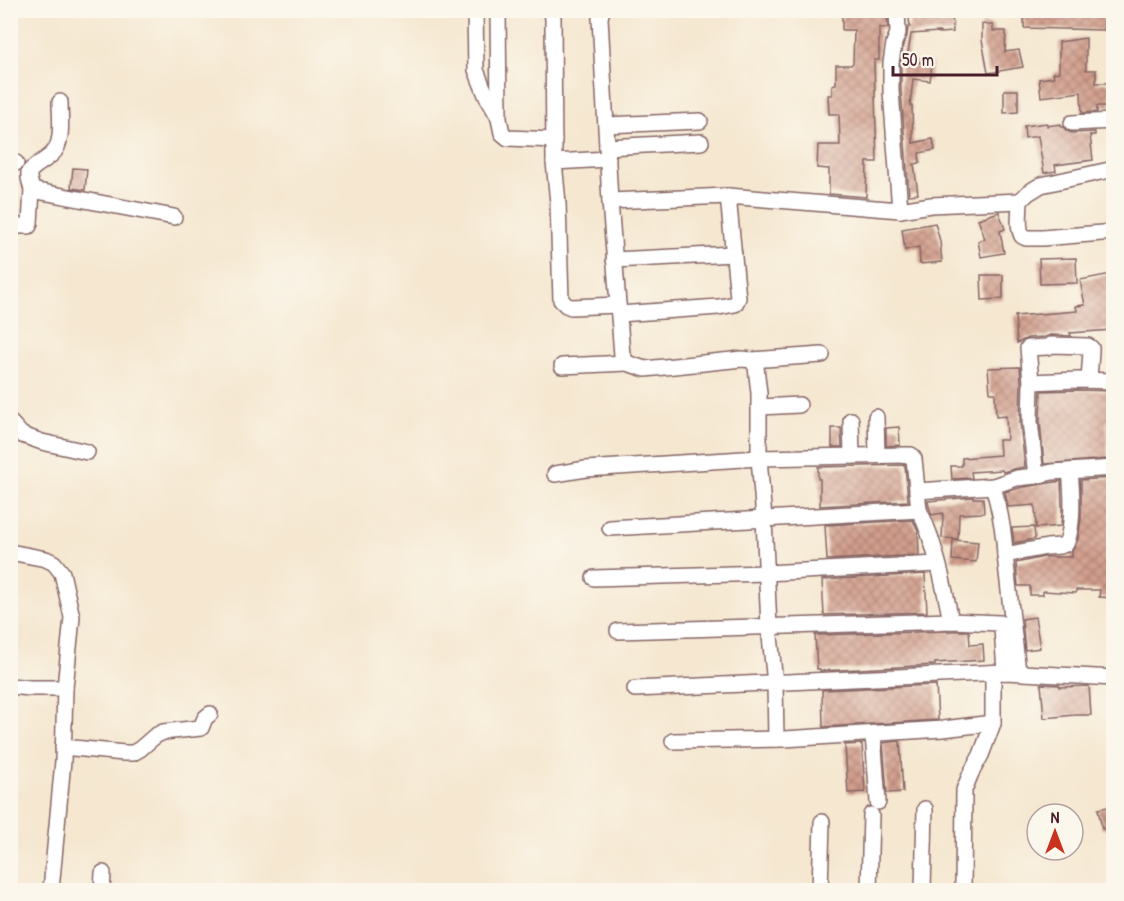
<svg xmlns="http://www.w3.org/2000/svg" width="1124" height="901" font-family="'Patrick Hand',sans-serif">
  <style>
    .building { fill: url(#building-cross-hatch) }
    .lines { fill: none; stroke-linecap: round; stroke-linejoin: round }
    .minor-casing { stroke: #866565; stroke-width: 18 }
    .minor { stroke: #fff; stroke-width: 15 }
  </style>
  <defs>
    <pattern id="building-cross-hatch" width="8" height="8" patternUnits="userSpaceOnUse" patternTransform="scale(1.5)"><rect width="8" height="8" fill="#d29e8c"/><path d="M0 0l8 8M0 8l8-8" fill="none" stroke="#ac8073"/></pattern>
  </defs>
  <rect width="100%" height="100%" fill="#fbf7ec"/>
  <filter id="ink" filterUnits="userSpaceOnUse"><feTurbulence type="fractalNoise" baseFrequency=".0167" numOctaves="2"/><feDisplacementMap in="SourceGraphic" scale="12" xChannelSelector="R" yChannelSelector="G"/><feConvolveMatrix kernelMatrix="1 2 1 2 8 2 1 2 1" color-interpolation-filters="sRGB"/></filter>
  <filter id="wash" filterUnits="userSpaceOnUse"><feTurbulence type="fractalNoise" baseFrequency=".008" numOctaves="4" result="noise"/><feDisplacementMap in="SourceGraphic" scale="24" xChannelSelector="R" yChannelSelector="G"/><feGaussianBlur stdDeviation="1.35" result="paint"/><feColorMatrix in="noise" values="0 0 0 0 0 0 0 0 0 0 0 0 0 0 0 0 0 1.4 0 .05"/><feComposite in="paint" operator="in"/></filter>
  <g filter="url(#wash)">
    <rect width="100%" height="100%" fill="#f5e7d0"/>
    <g id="blocks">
      <g class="building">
        <path d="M850,10H882V15H887L888,28H879V60H874L877,162H867L866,197L829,194V169L817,168L818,145H840L839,114H829L828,95H832V85L836,84V65H851L853,63L854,30H842V15H850Z"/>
        <path d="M908,10H952L953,32L939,33V32L911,34L907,59L901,60L903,46L907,36L908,27H910Z"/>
        <path d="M1024,14L1062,16V14H1088V15H1104V30L1024,28Z"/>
        <path d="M982,24L993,25V31H1006L1005,52L1019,50L1023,67L988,73L982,40Z"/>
        <path d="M1086,38V70H1096V83H1111V106H1097V112L1082,113L1081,92L1041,97L1039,79L1054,77L1053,73L1059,72V42Z"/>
        <path d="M901,60L932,64L930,81L913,79L910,106H912L913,143L933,139L935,150L919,153L920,163L914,164L918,194L909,195L901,91Z"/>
        <path d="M1004,90H1018V112L1004,113Z"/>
        <path d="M1047,123V126L1061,124V127H1063L1067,131L1072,133L1095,132V135H1090L1093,160L1055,165L1056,171L1044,173L1038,136L1025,138L1024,126Z"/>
        <path d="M73,168L87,169L85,190L71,188Z"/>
        <path d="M999,212L1005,229L1000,231L1004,253L981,257L978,241L985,239L978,219Z"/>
        <path d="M935,223L940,241L942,262L920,264L919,247L905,250L902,229Z"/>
        <path d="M1076,258L1077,283L1040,284L1039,259Z"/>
        <path d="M1111,274L1112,278H1113V330L1070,333L1071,336L1051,335L1045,337L1028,338L1017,343L1015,316L1077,311L1076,306L1085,305L1080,280Z"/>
        <path d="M981,275H1003V299L982,300Z"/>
        <path d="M1020,367L1021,382L1020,422L1025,467L1014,469L1003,472L1002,470L971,472L972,478L952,479L951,466H962V458L1000,455L999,440H1007L1006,416L996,417L995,393H990L988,368Z"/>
        <path d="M1078,390L1113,391V421H1107L1108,459L1044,464L1040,421L1041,391Z"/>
        <path d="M899,427L900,445L886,446V428Z"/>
        <path d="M832,428H841L842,447H832Z"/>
        <path d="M905,465L908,501L820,506V479H818V467Z"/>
        <path d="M1113,478V598L1099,597L1100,590H1076V593L1043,591V595H1030V586H1018L1016,563L1044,557H1072V551L1078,539L1081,519V480Z"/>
        <path d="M1061,481L1062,508L1061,526L1036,528L1035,505L1008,507L1005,492L1019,488Z"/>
        <path d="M973,497V498H983L984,513L959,514L958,539L942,538L943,513L932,515L929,507L928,501Z"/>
        <path d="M913,520L918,531L919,555L827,560L825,525Z"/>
        <path d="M1034,527L1035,539L1014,543L1012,528Z"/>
        <path d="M953,540L978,542L976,562L952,560Z"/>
        <path d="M925,574L927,612L824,615L822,580Z"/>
        <path d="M1035,617L1040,648L1025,650L1022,619Z"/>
        <path d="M951,631H969L970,645L983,644L984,660L935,663V665L820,671V669H817L815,635Z"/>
        <path d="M1041,684L1059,685L1060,687L1089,686L1091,715H1075L1044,718Z"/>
        <path d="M936,685L938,720L823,727L822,690Z"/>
        <path d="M900,741L903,792L887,793L883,743Z"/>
        <path d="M862,744L865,792L848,793L845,745Z"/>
        <path d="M1113,806V827L1102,829L1098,809Z"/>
      </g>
    </g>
  </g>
  <g filter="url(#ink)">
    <use href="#blocks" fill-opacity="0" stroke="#866565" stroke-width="1.5"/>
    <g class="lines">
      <g class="minor-casing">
        <g id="minor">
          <path d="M475,10L476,70L486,95L498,116"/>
          <path d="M498,10L499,119L502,133L508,138L554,140"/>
          <path d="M551,10L553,18L554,162"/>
          <path d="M602,10L600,18L610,201L622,355L627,363L645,369L742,359L752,360L756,367L759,393V458L764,519L769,627L775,683L776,739"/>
          <path d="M897,10L898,33L894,43L891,63V91L900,210"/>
          <path d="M1072,123L1114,121"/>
          <path d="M606,125L700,121"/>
          <path d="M607,147L701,142"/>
          <path d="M608,159L554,162L558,203L561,300L566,305L571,307L618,305"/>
          <path d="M10,163H16"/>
          <path d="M1114,169L1041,185L1028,193L1020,201C1020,212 1017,226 1022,236L1026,238H1042L1114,232"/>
          <path d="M32,190L174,217"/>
          <path d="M610,201L728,196L900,210L931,205L1020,201"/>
          <path d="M10,226H29L30,223L32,190L29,178V172C36,164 45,161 52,154C64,144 60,117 60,102"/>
          <path d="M614,260L734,254"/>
          <path d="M619,314L719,307L735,304L738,298L728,196"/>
          <path d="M752,360L822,355"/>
          <path d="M562,366L627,363"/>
          <path d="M1089,380L1091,351V348L1088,346L1051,345L1048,347L1028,348L1031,382L1030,421L1036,476L1052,472L1114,468"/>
          <path d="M1031,382L1078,380L1114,381"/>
          <path d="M760,407L799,405"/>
          <path d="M876,417L877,455"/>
          <path d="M851,420L852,456"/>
          <path d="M10,422L22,435L42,442L87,452"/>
          <path d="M555,474L586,469L759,458L905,455H911L914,459L919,510"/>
          <path d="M993,486C1000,510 1004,530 1005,555"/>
          <path d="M917,491L993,486L1017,478L1036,476"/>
          <path d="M610,528L919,510C935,541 944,586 951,621"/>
          <path d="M10,552L46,559L54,563L62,573L72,617L65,688L63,761L51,890"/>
          <path d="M594,578L766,573L937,564"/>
          <path d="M618,631L951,621L1000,623L1002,628L1005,672"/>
          <path d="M1018,672L1005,555L1047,547L1060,546L1066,544C1074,525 1072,491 1070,471"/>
          <path d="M10,686L30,688H65"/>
          <path d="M635,689L1005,672L1114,678"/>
          <path d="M873,734L878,802"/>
          <path d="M673,741L784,739L943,729L993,723V673"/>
          <path d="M63,747L124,753H133L140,749L155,736L163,732L201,728L205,718L210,714"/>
          <path d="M102,890L103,873"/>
          <path d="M820,890L822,822"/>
          <path d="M869,890L871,815"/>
          <path d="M923,890L925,809"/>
          <path d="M963,890L964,790L971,773L981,755L993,723"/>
        </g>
      </g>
      <use href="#minor" class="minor"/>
    </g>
  </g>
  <rect width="1124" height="901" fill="none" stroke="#fbf7ec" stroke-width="36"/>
  <g transform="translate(1055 832)"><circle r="28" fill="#fbf7ec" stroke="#b4a19f" stroke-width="1.5"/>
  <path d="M0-4.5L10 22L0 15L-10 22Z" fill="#c8321e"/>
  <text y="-9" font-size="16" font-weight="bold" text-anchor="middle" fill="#4a1f2b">N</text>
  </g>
  <path d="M893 66v9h104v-9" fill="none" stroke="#4a1f2b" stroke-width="3"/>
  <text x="902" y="66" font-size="18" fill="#4a1f2b" stroke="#fbf7ec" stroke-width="4.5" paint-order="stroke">50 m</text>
</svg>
